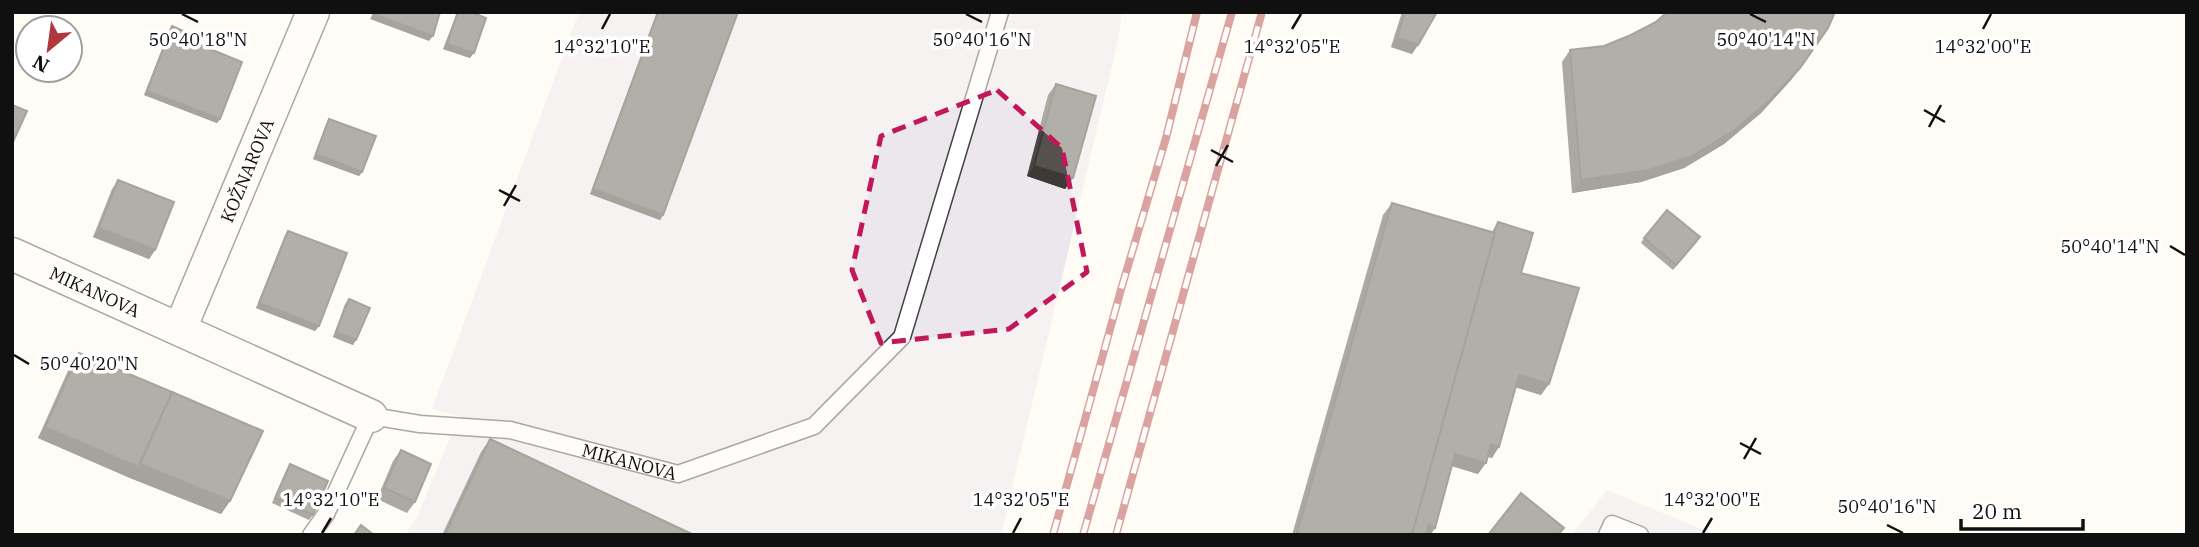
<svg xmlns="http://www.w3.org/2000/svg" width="2199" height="547" font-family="'IBM Plex Serif',serif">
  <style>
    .industrial { fill: #ece6ed }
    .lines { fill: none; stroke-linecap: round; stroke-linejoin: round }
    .lane-casing { stroke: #434343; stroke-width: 19 }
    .street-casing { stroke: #434343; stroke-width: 35 }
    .lane { stroke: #fff; stroke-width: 16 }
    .street { stroke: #fff; stroke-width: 32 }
    .rail-casing { stroke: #af383f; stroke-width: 8 }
    .rail { stroke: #fff; stroke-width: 5; stroke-dasharray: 16; stroke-linecap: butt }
    .wall { fill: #4b4642 }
    .shaded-wall { fill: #3d3936 }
    .building { fill: #57514d; stroke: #3d3936; stroke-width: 2 }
    .marked { fill: none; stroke: #c2185b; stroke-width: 5; stroke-dasharray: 14 9; stroke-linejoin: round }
    .ticks { fill: none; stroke: #101010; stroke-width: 2.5 }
    .labels { text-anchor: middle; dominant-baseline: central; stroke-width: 7; stroke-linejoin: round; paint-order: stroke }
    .street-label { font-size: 18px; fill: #101010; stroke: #fff }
    .ticks-label { font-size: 18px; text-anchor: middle; fill: #101010; stroke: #fff; stroke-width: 7; stroke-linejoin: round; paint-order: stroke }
  </style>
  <rect width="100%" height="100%" fill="#fefcf4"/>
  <g class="industrial">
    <path d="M579,12H1122L1118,40L1001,535H405L418,515L459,416L432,409Z"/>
    <path d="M1607,490L1716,535H1572Z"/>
  </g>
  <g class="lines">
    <g class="lane-casing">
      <g id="lane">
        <path id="s1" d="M311,535L326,514L371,416L420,424L510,430L678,474L814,426L902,337L1000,12"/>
        <path d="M1607,535L1612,524L1640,535"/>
      </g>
    </g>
    <g class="street-casing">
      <g id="street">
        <path id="s2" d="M12,254L371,416"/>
        <path id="s3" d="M180,329L313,12"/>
      </g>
    </g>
    <use href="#lane" class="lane"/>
    <use href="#street" class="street"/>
    <g class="rail-casing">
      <g id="rail">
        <path d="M1053,535L1122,286L1166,138L1197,12"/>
        <path d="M1083,535L1232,12"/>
        <path d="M1116,535L1262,12"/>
      </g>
    </g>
    <use href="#rail" class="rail"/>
  </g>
  <g class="wall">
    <path d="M457,12H471L470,58L443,49Z"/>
    <path d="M657,12H738L663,215L660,220L590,194Z"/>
    <path d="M1402,12H1437L1412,54L1391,47Z"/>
    <path d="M1656,22L1828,28L1791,80L1761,113L1724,144L1684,168L1641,182L1572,193L1562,62L1570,50L1604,46L1631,35Z"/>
    <path d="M172,26L188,40L220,119L217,123L144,95L169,31Z"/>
    <path d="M1056,84L1073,178L1065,189L1027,176L1048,95Z"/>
    <path d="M329,119L362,172L359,176L313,159L326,124Z"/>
    <path d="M118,180L155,250L149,259L93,237L112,189Z"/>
    <path d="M1392,203L1492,232L1498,222L1521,273L1541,395L1516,387L1492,458L1487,457L1478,474L1452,466L1435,528L1430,535H1292L1383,215Z"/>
    <path d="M288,231L319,326L315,331L256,308L285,235Z"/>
    <path d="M1644,238L1697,242L1673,270L1641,243Z"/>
    <path d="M349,299L356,340L353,345L333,337L345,304Z"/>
    <path d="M79,353L230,501L221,514L130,478L38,438L71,364Z"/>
    <path d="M490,439L694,535H442L481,452Z"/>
    <path d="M401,450L415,502L407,513L377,499L393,461Z"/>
    <path d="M290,464L313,515L309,520L272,503L287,469Z"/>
  </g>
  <g class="shaded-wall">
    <path d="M373,14L433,36L429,41L370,19Z"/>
    <path d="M1397,38L1418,45L1412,54L1391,47Z"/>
    <path d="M447,44L474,53L470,58L443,49Z"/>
    <path d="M1800,68L1791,80L1761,113L1724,144L1684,168L1641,182L1572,193L1581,180Z"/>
    <path d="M147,91L220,119L217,123L144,95Z"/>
    <path d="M316,154L362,172L359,176L313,159Z"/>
    <path d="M1034,166L1073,178L1065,189L1027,176Z"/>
    <path d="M593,189L663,215L660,220L590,194Z"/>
    <path d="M99,228L155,250L149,259L93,237Z"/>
    <path d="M259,303L319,326L315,331L256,308Z"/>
    <path d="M336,332L356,340L353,345L333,337Z"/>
    <path d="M1519,375L1549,384L1541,395L1511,386Z"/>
    <path d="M45,427L140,464L230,501L221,514L130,478L38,438Z"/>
    <path d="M1491,444L1499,447L1492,458L1483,455Z"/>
    <path d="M1455,454L1486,463L1478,474L1448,465Z"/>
    <path d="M1429,525L1435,528L1430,535H1422Z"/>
  </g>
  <g class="building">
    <path d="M374,12H440L433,36L373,14Z"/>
    <path d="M458,12H471L486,18L474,53L447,44Z"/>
    <path d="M658,12H738L663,215L593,189Z"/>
    <path d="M1405,12H1437L1418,45L1397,38Z"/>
    <path d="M1667,12H1835L1828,28L1800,68L1769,101L1733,131L1692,156L1649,170L1581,180L1570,50L1604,46L1631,35L1656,22Z"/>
    <path d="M172,26L190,34L188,40L242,62L220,119L147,91Z"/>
    <path d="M1056,84L1096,96L1073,178L1034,166Z"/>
    <path d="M12,105L27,111L12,144Z"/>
    <path d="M329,119L376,136L362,172L316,154Z"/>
    <path d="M118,180L174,202L155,250L99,228Z"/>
    <path d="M1392,203L1495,233L1412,535H1303L1297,533Z"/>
    <path d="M1667,210L1700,237L1676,265L1644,238Z"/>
    <path d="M1498,222L1533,233L1521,273L1579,288L1549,384L1519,375L1499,447L1491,444L1486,463L1455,454L1435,528L1429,525L1425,535H1412L1495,233L1494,232Z"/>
    <path d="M288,231L347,253L319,326L259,303Z"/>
    <path d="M349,299L370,308L356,340L336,332Z"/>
    <path d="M79,353L172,392L138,467L45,427Z"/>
    <path d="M172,392L263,431L230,501L140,464Z"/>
    <path d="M490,439L694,535H445Z"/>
    <path d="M401,450L431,464L415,502L384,488Z"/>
    <path d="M290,464L328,481L313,515L275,498Z"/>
    <path d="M1521,493L1564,528L1558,535H1488Z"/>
    <path d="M361,525L374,535H354Z"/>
  </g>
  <path d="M0 0H2199V547H0ZM997,90L1062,148L1087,272L1009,329L881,343L852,270L881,136Z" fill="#fefcf4" fill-opacity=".55" fill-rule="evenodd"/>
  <path class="marked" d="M997,90L1062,148L1087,272L1009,329L881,343L852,270L881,136Z"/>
  <path class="ticks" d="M182,14L198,22M966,14L982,22M1750,14L1766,22M602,29L610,14M1292,29L1301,14M1983,29L1991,14M1924,110L1945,122M1929,127L1941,105M1211,150L1233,162M1216,166L1228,145M499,190L520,201M504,206L516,185M2170,246L2185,255M14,355L29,364M1740,443L1761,454M1744,459L1756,438M1887,525L1903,533M322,533L331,518M1013,533L1021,518M1703,533L1712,518"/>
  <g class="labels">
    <g class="street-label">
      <text stroke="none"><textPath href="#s3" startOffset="172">KOŽNAROVA</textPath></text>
      <text stroke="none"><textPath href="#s2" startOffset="91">MIKANOVA</textPath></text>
      <text stroke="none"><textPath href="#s1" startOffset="397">MIKANOVA</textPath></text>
    </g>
  </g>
  <g class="ticks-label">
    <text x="198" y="46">50°40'18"N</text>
    <text x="982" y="46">50°40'16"N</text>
    <text x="1766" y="46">50°40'14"N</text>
    <text x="602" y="53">14°32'10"E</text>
    <text x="1292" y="53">14°32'05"E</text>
    <text x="1983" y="53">14°32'00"E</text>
    <text x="2110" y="253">50°40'14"N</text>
    <text x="89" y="370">50°40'20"N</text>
    <text x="331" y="506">14°32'10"E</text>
    <text x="1021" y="506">14°32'05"E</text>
    <text x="1712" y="506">14°32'00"E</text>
    <text x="1887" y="513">50°40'16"N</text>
  </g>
  <rect width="2199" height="547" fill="none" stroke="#101010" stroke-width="28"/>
  <g transform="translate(49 49) rotate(209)"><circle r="33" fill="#ffffff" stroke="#9f9f9f" stroke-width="2"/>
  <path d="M0-5L12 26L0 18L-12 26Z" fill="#af383f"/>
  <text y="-10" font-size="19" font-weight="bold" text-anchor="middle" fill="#101010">N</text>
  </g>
  <path d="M1961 519v10h122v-10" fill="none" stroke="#101010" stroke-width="3.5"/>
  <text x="1972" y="519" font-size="21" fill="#101010" stroke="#ffffff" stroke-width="5" paint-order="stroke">20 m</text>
</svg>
